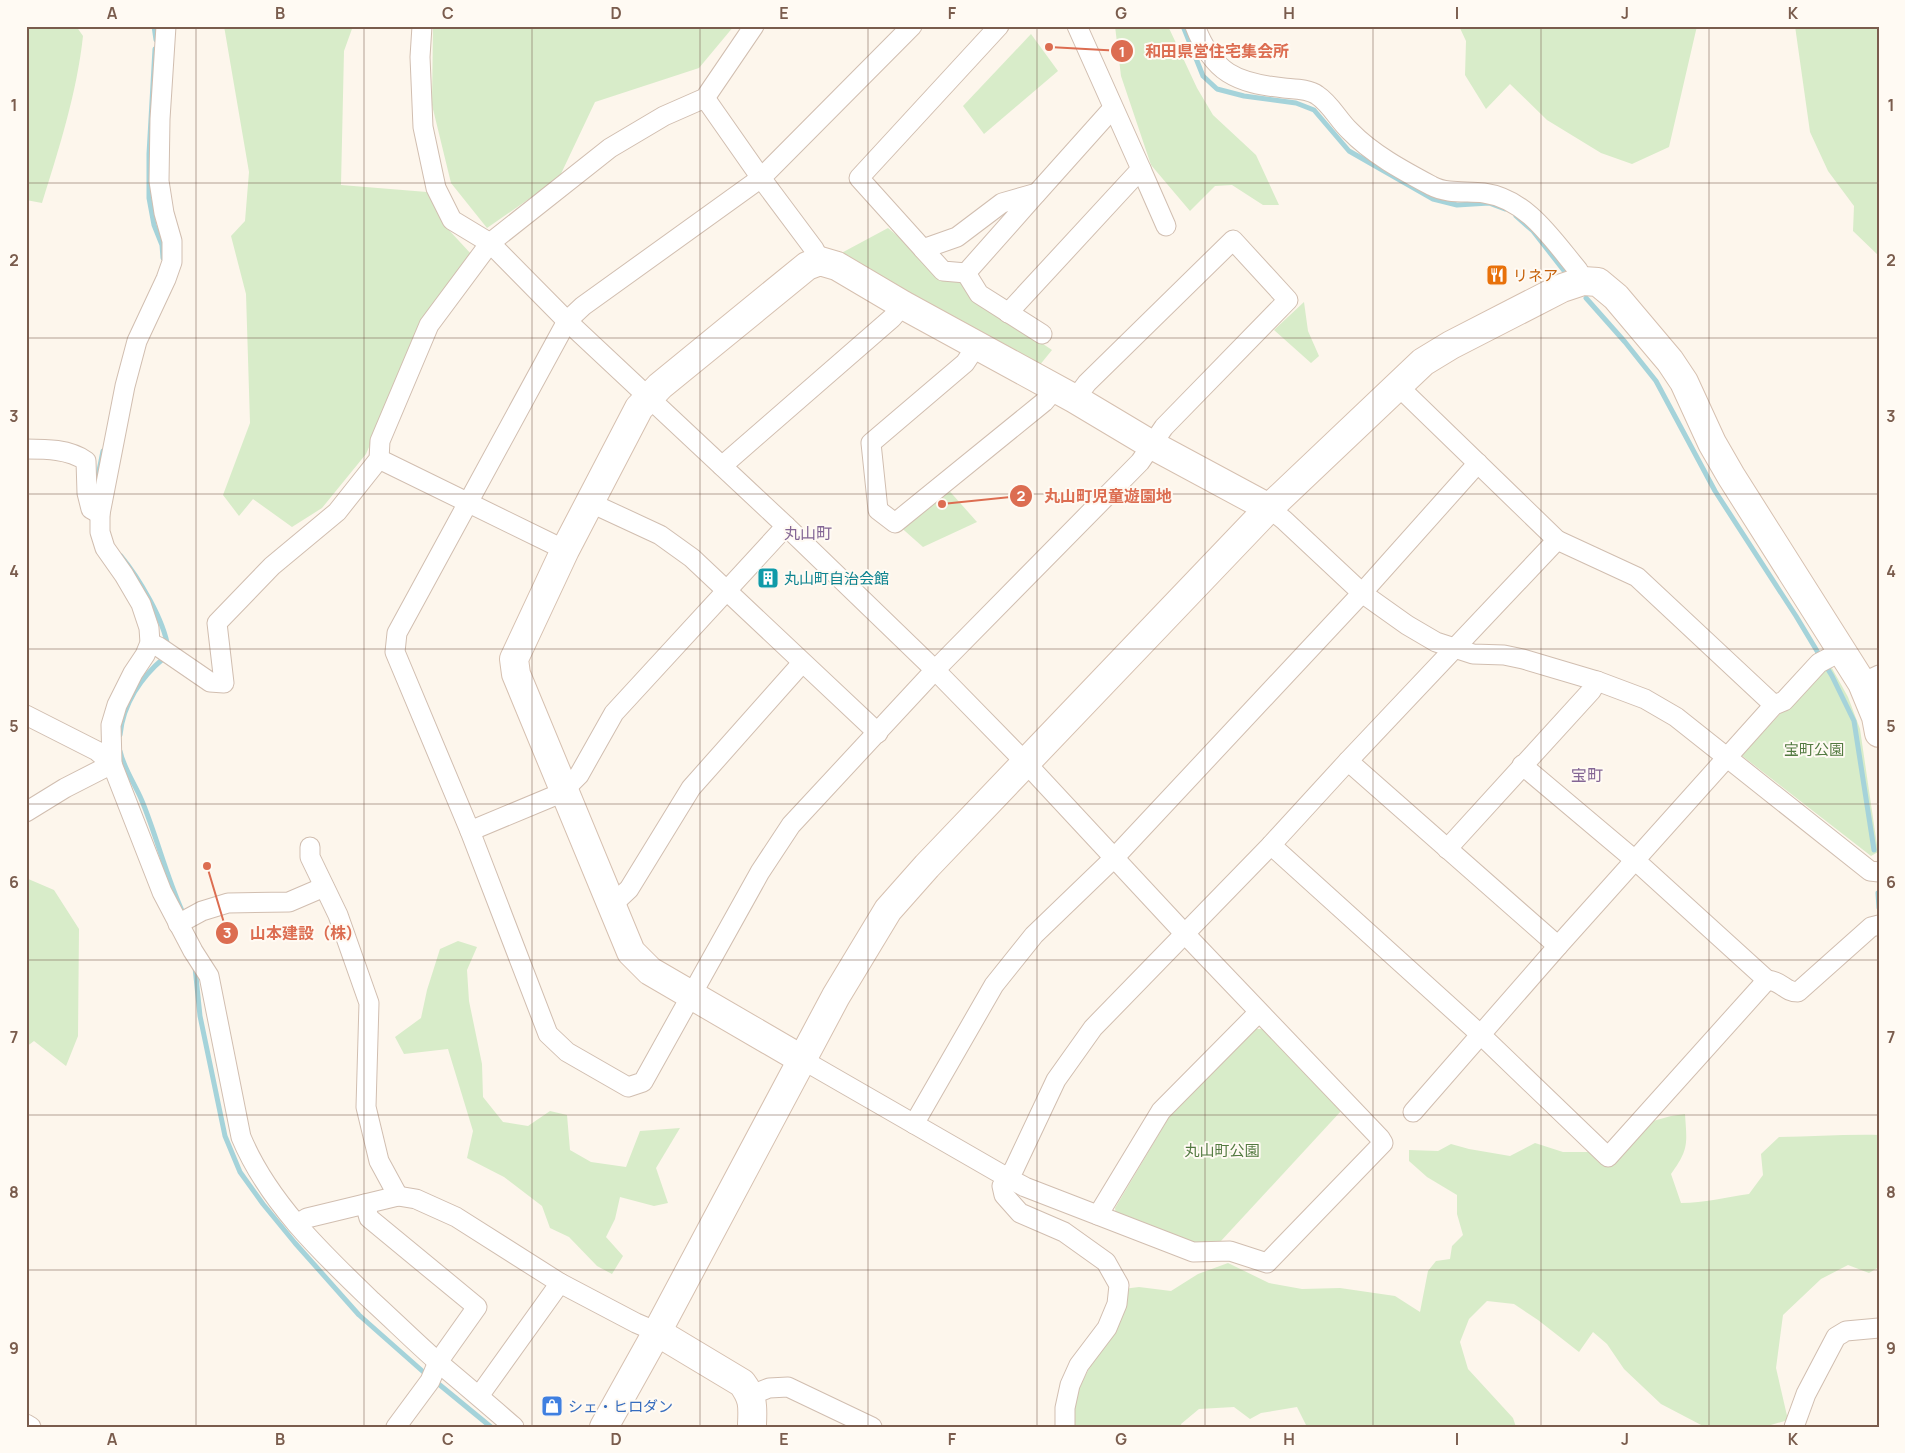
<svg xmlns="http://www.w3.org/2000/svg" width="1905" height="1453" font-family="Manrope,'Noto Sans JP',sans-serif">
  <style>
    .green { fill: #d8ecc9 }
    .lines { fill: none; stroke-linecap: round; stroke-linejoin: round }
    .stream { stroke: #a5d3da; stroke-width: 5 }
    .street-casing { stroke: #d1beb0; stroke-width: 21 }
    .secondary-casing { stroke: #d6c0b0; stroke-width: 30 }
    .street { stroke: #fff; stroke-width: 19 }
    .secondary { stroke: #fff; stroke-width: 28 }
    .grid { fill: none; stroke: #7a5c4d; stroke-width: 1; stroke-opacity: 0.55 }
    .labels { text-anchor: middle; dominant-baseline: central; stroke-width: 4; stroke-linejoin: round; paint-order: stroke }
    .food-label { font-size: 15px; fill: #c56008; stroke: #fffaf3; text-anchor: start }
    .culture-label { font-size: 15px; fill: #0d838f; stroke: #fffaf3; text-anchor: start }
    .park-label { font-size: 15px; fill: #537a41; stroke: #fffaf3 }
    .shop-label { font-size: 15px; fill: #366cbe; stroke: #fffaf3; text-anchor: start }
    .neighbourhood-label { font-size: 16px; fill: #846695; stroke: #fffaf3 }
    .leader { fill: none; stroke: #dc6d51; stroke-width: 2 }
    .callout-dot { fill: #dc6d51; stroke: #fffaf3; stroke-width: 2 }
    .mark-label { font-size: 15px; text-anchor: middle; font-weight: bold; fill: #fff }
    .callout-label { font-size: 16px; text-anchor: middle; font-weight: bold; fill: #dc6d51; stroke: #fffaf3; stroke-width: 4; stroke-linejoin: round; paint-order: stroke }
    .neatline { fill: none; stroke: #7a5c4d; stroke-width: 2 }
    .grid-label { font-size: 16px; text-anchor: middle; font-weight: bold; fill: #7a5c4d }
  </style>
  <rect width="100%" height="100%" fill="#fdf6ec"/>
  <g class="green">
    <path d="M26,26H76L83,36C77,92 59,149 42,203L26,200Z"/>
    <path d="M224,26H353L344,51L341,185L427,192L447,228L472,255L424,322L366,454L322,508L292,527L253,499L239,516L223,495L250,423L246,294L231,236L245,221L249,172Z"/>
    <path d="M433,26H734L699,68L595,102L559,178L487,228L451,183L432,105Z"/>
    <path d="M1115,26H1168L1197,88L1213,115L1256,155L1279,205H1263L1232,185L1215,186L1190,211L1151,165L1121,76Z"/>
    <path d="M1459,26H1697L1669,147L1632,164L1601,153L1547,120L1510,84L1486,109L1465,75L1466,41Z"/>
    <path d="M1795,26H1879V256L1853,231L1854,206L1828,171L1810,132Z"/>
    <path d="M1031,34L1058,71L984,134L963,106Z"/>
    <path d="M888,228L942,273L959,275L972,296L1052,350L1039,366L834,257Z"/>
    <path d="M1304,302L1308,331L1319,356L1311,363L1274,330Z"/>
    <path d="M945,486L977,522L923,547L897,524Z"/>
    <path d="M1829,663L1848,697L1860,729L1878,852L1871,856L1741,755Z"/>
    <path d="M26,878L54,890L79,929L78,1036L66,1066L34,1041L26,1047Z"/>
    <path d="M458,941L477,947L467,970L469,1001L482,1064L483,1097L503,1122L528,1126L550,1111L567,1115L570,1150L591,1162L626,1167L640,1131L680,1128L656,1168L668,1203L654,1206L620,1197L615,1219L606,1237L623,1256L612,1274L597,1266L569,1237L550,1228L542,1206L504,1177L467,1158L473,1131L448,1049L404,1054L395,1037L421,1018L427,990L440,949Z"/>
    <path d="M1252,1029H1266L1342,1110L1220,1242L1195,1243L1116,1217L1115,1208L1172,1112Z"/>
    <path d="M1685,1114C1687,1144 1689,1149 1671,1174L1681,1203C1704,1203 1726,1197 1749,1194L1763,1175L1761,1154L1779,1137C1813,1137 1845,1134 1879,1135V1243L1877,1244L1879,1267L1869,1273L1848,1265L1821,1279L1783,1315L1776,1368L1788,1420L1764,1427H1705L1661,1404L1624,1369L1607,1344L1593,1332L1579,1352L1538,1320L1514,1304L1487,1301L1469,1319L1460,1342L1468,1369L1513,1418L1516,1427H1307L1297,1407L1261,1413L1250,1419L1234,1407L1199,1409L1181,1424L1182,1427H1070L1069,1408L1101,1345L1123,1289L1139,1287L1171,1291L1198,1274L1228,1263L1269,1283L1302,1289L1340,1288L1395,1296L1420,1312L1428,1271L1436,1261L1450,1259L1452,1246L1463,1235L1457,1214V1195L1427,1177L1409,1161V1150L1438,1151L1451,1144L1469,1149L1510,1156L1535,1143L1563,1152H1588L1626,1149L1646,1123L1671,1116Z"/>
  </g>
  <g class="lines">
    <g class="stream">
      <path d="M154,26L156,40"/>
      <path d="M1183,26L1203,76L1217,89L1244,96L1296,103L1314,110L1349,151L1433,199L1457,205L1489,203L1505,209"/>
      <path d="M155,49L149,154V198L154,225L162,245L163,258"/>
      <path d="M1516,216L1533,231L1565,272"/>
      <path d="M1586,298L1625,342L1656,381L1715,491L1796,616L1832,676L1854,721L1874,850"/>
      <path d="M95,490L103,451"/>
      <path d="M121,556C139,578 164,620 168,648"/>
      <path d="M120,735C123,704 141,677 164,658"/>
      <path d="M120,751C124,769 135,784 142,801C157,837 166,876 183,913"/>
      <path d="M1878,893L1879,908"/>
      <path d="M195,967L200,1016L225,1136L240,1172L263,1204L295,1243L359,1315L428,1376"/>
      <path d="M435,1381L491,1427"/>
    </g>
    <g class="street-casing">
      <g id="street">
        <path d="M166,26L160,119L159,181L164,213L172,241V262L166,279L137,341L125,386L100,514V532L105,548L124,575L141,604L149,628L150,643L145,655L133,673L117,705L111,725L112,764L162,892L193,951L209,976L241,1137C268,1202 322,1253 372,1301C394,1321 416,1343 439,1363C464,1384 489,1405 514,1427"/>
        <path d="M422,26L420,57L423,127L436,188L452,220L490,243L567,321L786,526L935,670L1025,762L1185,934L1380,1138L1383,1143L1267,1263L1230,1251L1193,1252L1025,1187L1008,1178L803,1060"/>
        <path d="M912,26L761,178L583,306L567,321L397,633L395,652L470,831L548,1034L567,1052L628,1087L643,1082L760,872L791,825L935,670L1140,462L1164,427L1288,300L1233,240L1087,383L1075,399"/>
        <path d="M999,26L859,178L923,249L957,237L1002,203L1037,193L1113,108"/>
        <path d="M1195,26C1213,73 1236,83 1284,88C1294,89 1309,89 1317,95C1331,104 1338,120 1350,131C1372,154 1404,171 1432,186C1447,194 1467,191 1484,193C1527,199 1552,239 1578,270L1583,281"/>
        <path d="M705,98L761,178L814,249L820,261"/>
        <path d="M1141,169L1166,226"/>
        <path d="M923,249L943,271L966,273L1036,194"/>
        <path d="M966,273L979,294L1042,334"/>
        <path d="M1008,313L1141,169L1077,26"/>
        <path d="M977,345L965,363L871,443L878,510L895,523L1044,402L1055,389"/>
        <path d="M1397,385L1557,540L1637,577L1774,705"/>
        <path d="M26,449C46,449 69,449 86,461L87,493L91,509L100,514"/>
        <path d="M379,459L565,550"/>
        <path d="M722,466L892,318L903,305"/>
        <path d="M591,503L660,535L692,558L878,733"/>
        <path d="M1269,508L1284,520L1362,593L1407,625L1436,642L1473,654L1504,655L1523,659L1597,681L1645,699L1676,717L1870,871L1879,872"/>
        <path d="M150,643L159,647L210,682L224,683L217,623L272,566L337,512L379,459L380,441L429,325L490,243L610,148L664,116L705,98L754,26"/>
        <path d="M1862,683L1879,675"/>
        <path d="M26,715L97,751L112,764"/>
        <path d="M1348,761L1558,946"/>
        <path d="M26,812L65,788L112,764"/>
        <path d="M470,831L554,796L564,790L579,775L614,713L786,526"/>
        <path d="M1271,845L1481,1035L1608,1157L1767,980L1636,861L1522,765"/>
        <path d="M310,847V857L338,915L369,1003L366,1107L379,1161L398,1196"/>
        <path d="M1447,849L1591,691L1597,681"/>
        <path d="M612,905L629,889L691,788L802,663"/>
        <path d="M178,924L202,911L228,903L289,902L324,887"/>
        <path d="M1767,980C1783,981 1784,992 1798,992L1871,927L1879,925"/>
        <path d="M1413,1112L1558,946L1774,705L1784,701L1819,663L1842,651"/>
        <path d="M914,1124L994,985L1034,935L1115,857L1362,593L1478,463"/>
        <path d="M365,1204L369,1218L477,1307L438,1362L430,1381L396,1427"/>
        <path d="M1098,1215L1161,1111L1259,1012"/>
        <path d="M297,1224L307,1218L398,1196L416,1199L456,1217L560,1283L636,1323L657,1332"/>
        <path d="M751,1395L769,1388L788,1387L872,1427"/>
        <path d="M479,1396L560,1283"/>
        <path d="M26,1424L31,1427"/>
        <path d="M1065,1427V1408L1070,1385L1079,1365L1107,1328L1117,1304L1119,1285L1106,1262L1064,1232L1020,1213L1004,1195L1002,1186L1014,1169L1056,1080L1093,1028L1271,845L1348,761L1557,540"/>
        <path d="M1794,1427L1806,1394L1836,1337L1846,1331L1879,1328"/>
      </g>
    </g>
    <g class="secondary-casing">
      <g id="secondary">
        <path d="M803,1060L650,971L631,952L516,674L514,659L565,550L639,408L660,386L807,266L820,261L837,266L903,305L1075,399L1152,445L1269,508"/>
        <path d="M657,1332L742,1383C753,1398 753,1405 752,1424"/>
        <path d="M604,1427L657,1332L836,996L888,910L927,866L1269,508L1423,362L1451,345L1562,288L1583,281L1598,282L1616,297L1670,361L1684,382L1712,443L1731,476L1862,683L1876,717L1879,733"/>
      </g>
    </g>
    <use href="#street" class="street"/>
    <use href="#secondary" class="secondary"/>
  </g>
  <path class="grid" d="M196,26V1427M364,26V1427M532,26V1427M700,26V1427M868,26V1427M1037,26V1427M1205,26V1427M1373,26V1427M1541,26V1427M1709,26V1427M26,183H1879M26,338H1879M26,494H1879M26,649H1879M26,804H1879M26,960H1879M26,1115H1879M26,1270H1879"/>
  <defs>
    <g id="restaurant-square" transform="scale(1.125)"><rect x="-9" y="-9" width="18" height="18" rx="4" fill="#e8710a" stroke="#fffaf3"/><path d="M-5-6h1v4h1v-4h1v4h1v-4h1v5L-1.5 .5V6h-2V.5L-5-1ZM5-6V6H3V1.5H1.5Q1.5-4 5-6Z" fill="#fff"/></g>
    <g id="building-square" transform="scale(1.125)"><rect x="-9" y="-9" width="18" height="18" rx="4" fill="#0f9aa8" stroke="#fffaf3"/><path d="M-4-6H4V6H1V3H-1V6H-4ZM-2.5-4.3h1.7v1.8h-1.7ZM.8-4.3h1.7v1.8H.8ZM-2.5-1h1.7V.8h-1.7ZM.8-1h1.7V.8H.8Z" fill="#fff"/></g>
    <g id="shop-square" transform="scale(1.125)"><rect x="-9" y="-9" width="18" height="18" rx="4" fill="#3f7fe0" stroke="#fffaf3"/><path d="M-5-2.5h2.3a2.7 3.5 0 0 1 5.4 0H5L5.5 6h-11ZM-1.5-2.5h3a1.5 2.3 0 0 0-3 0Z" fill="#fff"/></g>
  </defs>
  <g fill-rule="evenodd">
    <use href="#restaurant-square" x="1497" y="275"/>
    <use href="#building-square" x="768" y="578"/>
    <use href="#shop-square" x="552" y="1406"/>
  </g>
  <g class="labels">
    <g class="food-label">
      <text x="1513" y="275">リネア</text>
    </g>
    <g class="culture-label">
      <text x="784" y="578">丸山町自治会館</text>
    </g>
    <g class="park-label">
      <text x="1814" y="749">宝町公園</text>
      <text x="1222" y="1150">丸山町公園</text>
    </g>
    <g class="shop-label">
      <text x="568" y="1406">シェ・ヒロダン</text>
    </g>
    <g class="neighbourhood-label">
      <text x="808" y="533">丸山町</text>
      <text x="1587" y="775">宝町</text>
    </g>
  </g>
  <path class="leader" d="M1049 47L1122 51M942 504L1021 496M207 866L227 933"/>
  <g class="callout-dot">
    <circle cx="1049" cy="47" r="5"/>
    <circle cx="942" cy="504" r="5"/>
    <circle cx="207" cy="866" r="5"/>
    <circle cx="1122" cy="51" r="12"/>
    <circle cx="1021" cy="496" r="12"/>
    <circle cx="227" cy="933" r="12"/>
  </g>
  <g class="mark-label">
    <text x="1122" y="57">1</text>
    <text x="1021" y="501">2</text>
    <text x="227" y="938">3</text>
  </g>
  <g class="callout-label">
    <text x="1217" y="57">和田県営住宅集会所</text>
    <text x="1108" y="502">丸山町児童遊園地</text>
    <text x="306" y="939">山本建設（株）</text>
  </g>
  <rect width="1905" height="1453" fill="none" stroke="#fffaf3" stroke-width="55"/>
  <rect x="28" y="28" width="1850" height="1398" class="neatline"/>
  <g class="grid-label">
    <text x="112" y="19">A</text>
    <text x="280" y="19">B</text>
    <text x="448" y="19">C</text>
    <text x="616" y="19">D</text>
    <text x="784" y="19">E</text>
    <text x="952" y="19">F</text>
    <text x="1121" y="19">G</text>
    <text x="1289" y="19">H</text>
    <text x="1457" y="19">I</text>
    <text x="1625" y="19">J</text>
    <text x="1793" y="19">K</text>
    <text x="14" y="111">1</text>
    <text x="1891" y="111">1</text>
    <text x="14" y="266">2</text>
    <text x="1891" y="266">2</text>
    <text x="14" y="422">3</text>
    <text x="1891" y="422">3</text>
    <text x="14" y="577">4</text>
    <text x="1891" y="577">4</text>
    <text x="14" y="732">5</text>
    <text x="1891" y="732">5</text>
    <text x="14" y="888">6</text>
    <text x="1891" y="888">6</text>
    <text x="14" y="1043">7</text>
    <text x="1891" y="1043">7</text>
    <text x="14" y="1198">8</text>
    <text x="1891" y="1198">8</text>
    <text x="14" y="1354">9</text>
    <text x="1891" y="1354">9</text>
    <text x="112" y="1445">A</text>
    <text x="280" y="1445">B</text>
    <text x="448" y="1445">C</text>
    <text x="616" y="1445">D</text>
    <text x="784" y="1445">E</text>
    <text x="952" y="1445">F</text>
    <text x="1121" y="1445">G</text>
    <text x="1289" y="1445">H</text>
    <text x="1457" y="1445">I</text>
    <text x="1625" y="1445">J</text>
    <text x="1793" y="1445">K</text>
  </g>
</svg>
